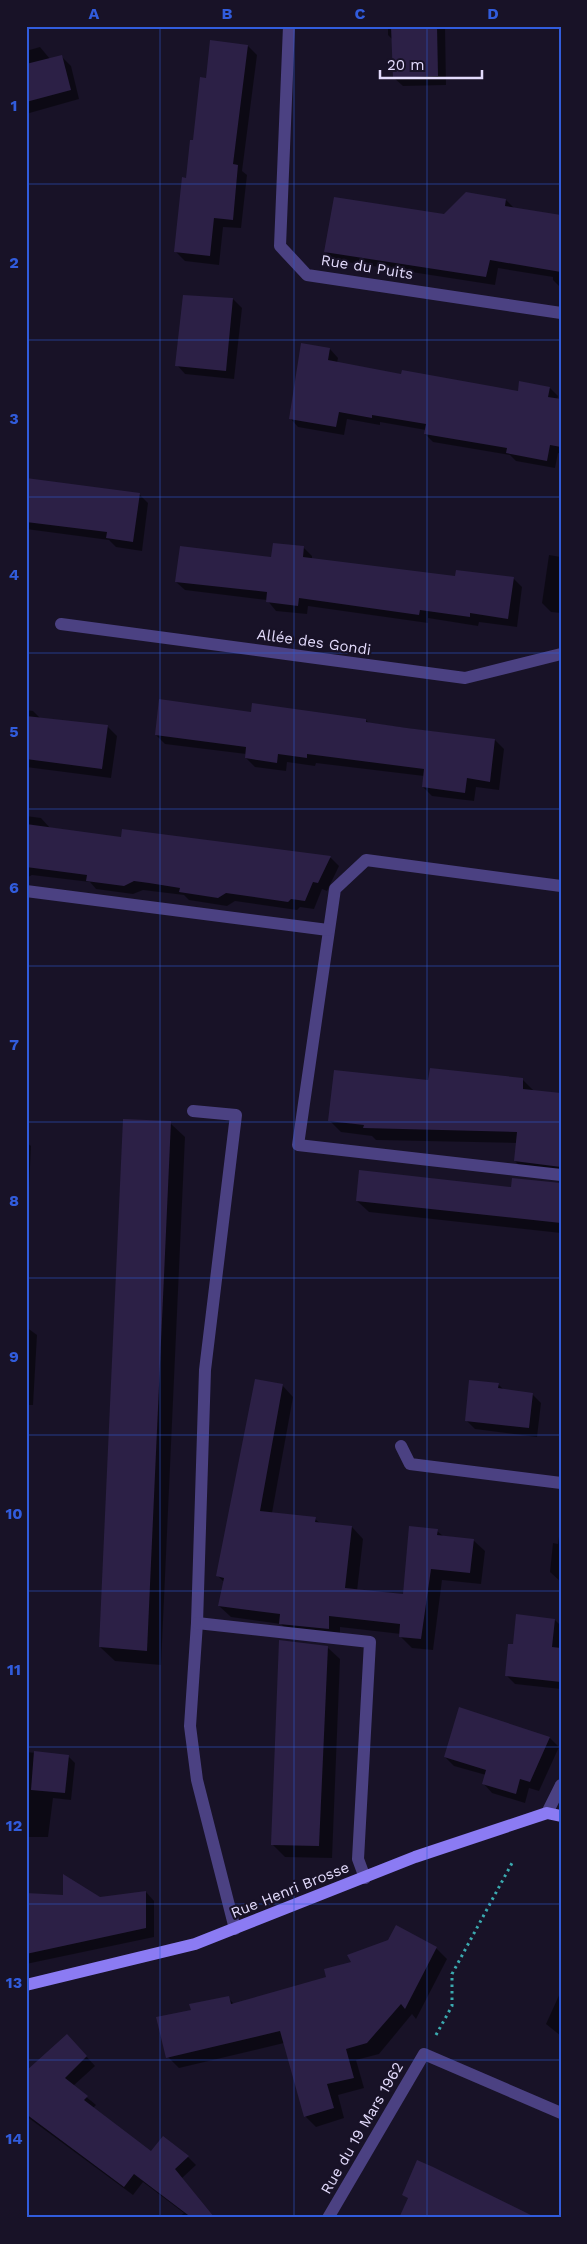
<svg xmlns="http://www.w3.org/2000/svg" width="587" height="2244" font-family="'Work Sans',sans-serif">
  <style>
    .shadow { fill: #0007 }
    .building { fill: #2c2046 }
    .lines { fill: none; stroke-linecap: round; stroke-linejoin: round }
    .path { stroke: #3baab0; stroke-width: 3; stroke-dasharray: 2.5 4; stroke-linecap: butt }
    .street { stroke: #4b4182; stroke-width: 12 }
    .secondary { stroke: #8b7bf3; stroke-width: 12 }
    .grid { fill: none; stroke: #315cdc; stroke-width: 1; stroke-opacity: 0.55 }
    .labels { text-anchor: middle; dominant-baseline: central; stroke-width: 4.5; stroke-linejoin: round; paint-order: stroke }
    .street-label { font-size: 15px; fill: #e3dbfc; stroke: #181227 }
    .neatline { fill: none; stroke: #315cdc; stroke-width: 2 }
    .grid-label { font-size: 16px; text-anchor: middle; font-weight: bold; fill: #315cdc }
  </style>
  <rect width="100%" height="100%" fill="#181227"/>
  <g class="shadow">
    <path d="M388,26H445L446,85L403,86L394,78L393,40L388,35Z"/>
    <path d="M248,46L257,55L242,171L247,175L241,228L223,227L219,265L185,261L176,252L207,79Z"/>
    <path d="M40,47L50,59L62,57L71,66L79,99L26,114V51Z"/>
    <path d="M506,200L514,208L561,216V288L553,280V277L498,268L495,285L334,260L325,251Z"/>
    <path d="M233,299L242,308L234,379L185,374L177,365Z"/>
    <path d="M330,349L338,358L337,363L402,375L519,392L550,388L558,396L557,400H561V454L558,453L555,468L516,461L510,455L433,442L425,434L426,430L380,422V425L347,419L344,435L298,427L290,418Z"/>
    <path d="M26,479L139,494L148,503L142,551L116,547L109,540L26,529Z"/>
    <path d="M303,547L312,556V559L456,578H513L522,587L517,627L479,622L478,626L428,618V623L308,606L307,614L276,611L267,600L185,590L176,582L272,558Z"/>
    <path d="M549,555L561,557V613L551,612L542,603Z"/>
    <path d="M26,710L33,711L41,719L107,726L117,736L111,778L26,767Z"/>
    <path d="M252,713L366,720L369,723L495,740L504,749L499,790L476,787L474,801L432,796L423,787L424,776L316,763L315,766L287,762L286,771L255,767L246,758V754L165,744L156,735Z"/>
    <path d="M26,816L41,818L50,828L122,838L123,830L331,858L339,866L327,891L322,889L314,909L300,907L297,910L235,901L227,906L189,900L184,895L143,890L133,894L96,889L90,882L32,875L26,878Z"/>
    <path d="M523,1080L535,1092L561,1095V1177L527,1173L515,1161L517,1143L376,1140L372,1136L341,1132L329,1120L429,1081Z"/>
    <path d="M170,1123L185,1137L161,1665L115,1661L100,1647Z"/>
    <path d="M26,1142L31,1146L29,1187H26Z"/>
    <path d="M561,1184V1233L369,1212L357,1201Z"/>
    <path d="M26,1327L37,1335L33,1405H26Z"/>
    <path d="M498,1384L504,1390L532,1394L541,1403L537,1437L475,1429L466,1420Z"/>
    <path d="M282,1385L293,1397L272,1513L315,1519L321,1524L352,1527L363,1539L357,1591L404,1595L437,1531L443,1536L473,1540L485,1551L481,1584L442,1580L433,1650L412,1648L400,1636L401,1634L340,1627V1640L292,1635L281,1624L231,1617L219,1606L224,1582L218,1576Z"/>
    <path d="M561,1522V1582L550,1572L553,1543L558,1544Z"/>
    <path d="M555,1620L561,1626V1689L515,1684L507,1676L514,1646Z"/>
    <path d="M327,1647L340,1659L332,1858L285,1857L272,1844Z"/>
    <path d="M460,1709L550,1738L559,1747L539,1791L529,1788L525,1803L492,1793L483,1783L486,1775L454,1766L445,1757Z"/>
    <path d="M26,1752L68,1756L75,1763L71,1800L53,1798L48,1837H26Z"/>
    <path d="M146,1892L154,1901V1937L26,1964V1894L100,1898Z"/>
    <path d="M436,1948L447,1959L416,2019L412,2014L379,2054L356,2060L364,2088L338,2095L344,2118L316,2127L305,2116L284,2043L179,2068L168,2057L193,2011L228,1998L234,2004Z"/>
    <path d="M561,1991V2036L546,2024Z"/>
    <path d="M76,2045L95,2066L73,2086L96,2105L93,2108L152,2153L188,2157L196,2165L182,2178L215,2218H178L184,2213L143,2182L133,2195L26,2116V2066L30,2069Z"/>
  </g>
  <g class="building">
    <path d="M391,26H437L438,76L393,78Z"/>
    <path d="M210,40L248,45L233,164L238,165L233,220L214,218L210,256L174,252L182,177L186,178L190,140H193L200,77L206,78Z"/>
    <path d="M62,55L71,90L26,102V64Z"/>
    <path d="M466,192L506,199L505,206L561,215V272L490,260L486,277L324,252L334,197L444,214Z"/>
    <path d="M183,295L233,298L226,371L175,366Z"/>
    <path d="M301,343L330,348L328,360L401,374L402,370L518,391L519,381L550,387L548,397L561,399V447L550,445L547,461L506,453L507,448L424,434L426,424L372,415V418L339,412L336,427L289,419Z"/>
    <path d="M26,478L140,493L133,542L106,538L107,532L26,522Z"/>
    <path d="M273,543L304,546L303,557L455,576L456,570L514,577L508,619L470,613V617L420,610L419,615L299,598L298,606L266,602L267,592L175,582L180,546L271,557Z"/>
    <path d="M159,699L251,712L252,703L366,719V722L407,728L495,739L490,782L467,778L465,793L422,787L424,769L307,754V758L278,754L277,763L245,758L246,747L155,735Z"/>
    <path d="M26,716L108,725L102,769L26,759Z"/>
    <path d="M26,824L121,837L122,829L331,856L318,883L313,882L305,901L291,899L288,902L226,893L218,898L179,892L180,888L149,883L134,881L124,886L86,881L87,875L26,867Z"/>
    <path d="M430,1068L523,1078V1089L561,1093V1167L514,1161L517,1132L363,1128L364,1125L328,1121L334,1070L428,1080Z"/>
    <path d="M123,1119L171,1121L147,1651L99,1647Z"/>
    <path d="M359,1170L511,1187L512,1178L561,1183V1223L356,1201Z"/>
    <path d="M255,1379L283,1384L260,1511L316,1517L315,1522L352,1526L345,1588L403,1594L409,1526L438,1529L437,1535L474,1539L470,1573L431,1569L421,1639L399,1637L400,1624L329,1616V1629L279,1624L280,1614L218,1606L224,1578L216,1576Z"/>
    <path d="M469,1380L499,1383L498,1388L533,1393L529,1428L465,1421Z"/>
    <path d="M516,1614L555,1619L552,1647L561,1648V1682L505,1676L508,1644H513Z"/>
    <path d="M279,1640L328,1646L319,1846L271,1845Z"/>
    <path d="M459,1707L550,1737L530,1782L520,1779L516,1794L482,1784L486,1770L444,1757Z"/>
    <path d="M34,1751L69,1755L65,1793L31,1790Z"/>
    <path d="M63,1874L100,1897L146,1891V1928L26,1954V1893L63,1895Z"/>
    <path d="M396,1925L437,1947L405,2009L401,2004L367,2043L346,2049L354,2078L327,2084L334,2108L304,2117L280,2031L166,2058L156,2017L191,2010L189,2004L229,1996L231,2004L326,1977L324,1969L351,1962L347,1955L388,1940Z"/>
    <path d="M67,2034L87,2056L65,2078L88,2096L84,2100L151,2151L163,2136L189,2156L175,2169L215,2218H192L134,2174L124,2187L26,2114V2071Z"/>
    <path d="M417,2160L433,2167L537,2218H399L408,2198L402,2195Z"/>
  </g>
  <g class="lines">
    <path class="path" d="M436,2035L452,2006V1974L512,1863"/>
    <g class="street">
      <path d="M289,26L280,246L307,275L561,313"/>
      <path d="M61,624L465,678L561,654"/>
      <path d="M561,886L366,860L335,889L298,1145L561,1175"/>
      <path d="M26,891L328,930"/>
      <path d="M193,1111L236,1115L205,1370L197,1623L190,1726L197,1780L235,1929"/>
      <path d="M401,1446L410,1464L561,1483"/>
      <path d="M197,1623L370,1642L358,1859L365,1878"/>
      <path d="M547,1813L561,1785"/>
      <path d="M328,2218L424,2054L561,2113"/>
    </g>
    <path class="secondary" d="M26,1985L195,1944L415,1857L547,1813L561,1816"/>
  </g>
  <path class="grid" d="M160,26V2218M294,26V2218M427,26V2218M26,184H561M26,340H561M26,497H561M26,653H561M26,809H561M26,966H561M26,1122H561M26,1278H561M26,1435H561M26,1591H561M26,1747H561M26,1904H561M26,2060H561"/>
  <g class="labels">
    <g class="street-label">
      <text transform="translate(367 267) rotate(9)">Rue du Puits</text>
      <text transform="translate(314 642) rotate(8)">Allée des Gondi</text>
      <text transform="translate(290 1890) rotate(-22)">Rue Henri Brosse</text>
      <text transform="translate(362 2128) rotate(-60)">Rue du 19 Mars 1962</text>
    </g>
  </g>
  <rect width="587" height="2244" fill="none" stroke="#181227" stroke-width="55"/>
  <path d="M380 70v8h102v-8" fill="none" stroke="#e3dbfc" stroke-width="2.5"/>
  <text x="387" y="70" font-size="15" fill="#e3dbfc" stroke="#181227" stroke-width="4" paint-order="stroke">20 m</text>
  <rect x="28" y="28" width="532" height="2188" class="neatline"/>
  <g class="grid-label">
    <text x="94" y="19">A</text>
    <text x="227" y="19">B</text>
    <text x="360" y="19">C</text>
    <text x="493" y="19">D</text>
    <text x="14" y="111">1</text>
    <text x="14" y="268">2</text>
    <text x="14" y="424">3</text>
    <text x="14" y="580">4</text>
    <text x="14" y="737">5</text>
    <text x="14" y="893">6</text>
    <text x="14" y="1050">7</text>
    <text x="14" y="1206">8</text>
    <text x="14" y="1362">9</text>
    <text x="14" y="1519">10</text>
    <text x="14" y="1675">11</text>
    <text x="14" y="1831">12</text>
    <text x="14" y="1988">13</text>
    <text x="14" y="2144">14</text>
  </g>
</svg>
